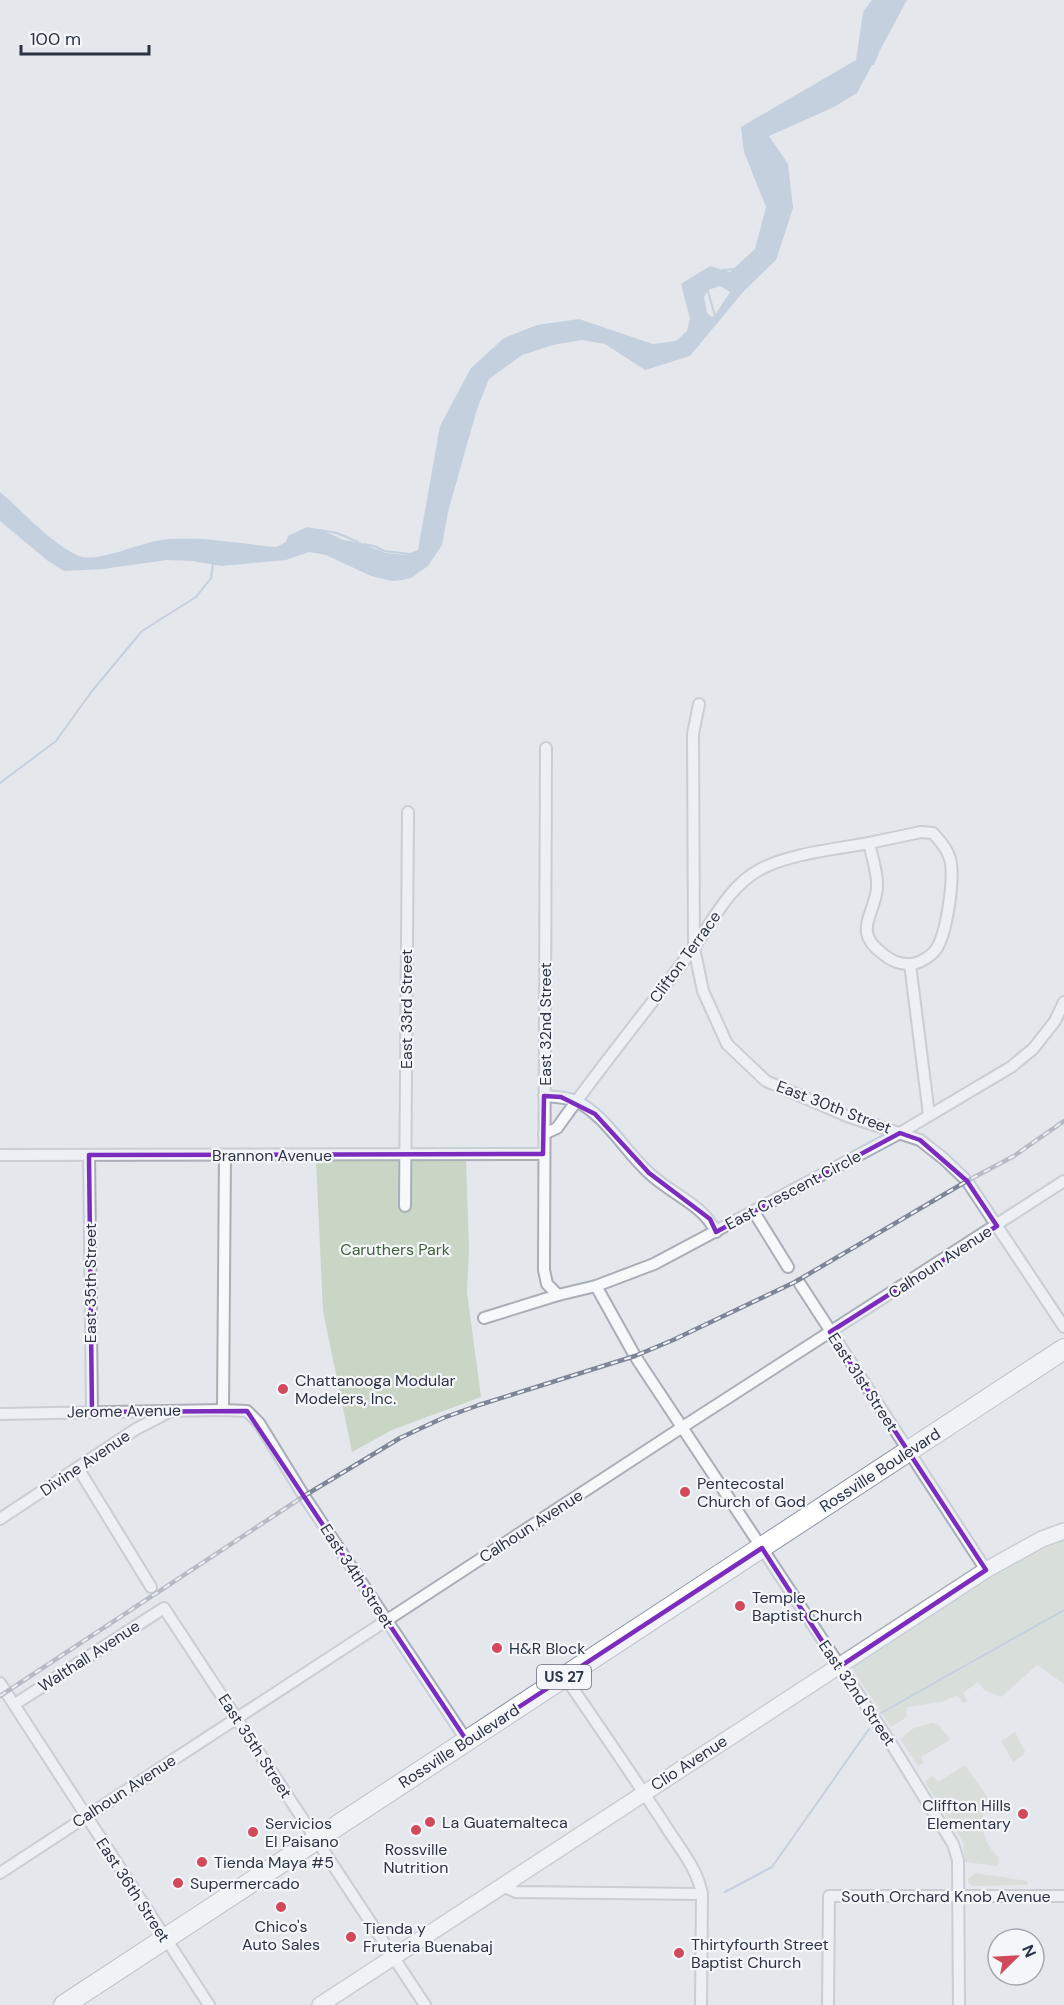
<svg xmlns="http://www.w3.org/2000/svg" width="1064" height="2005" font-family="'DM Sans',sans-serif">
  <style>
    .green { fill: #c9d6c5 }
    .water { fill: #9fb4cc; fill-rule: evenodd }
    .lines { fill: none; stroke-linecap: round; stroke-linejoin: round }
    .stream { stroke: #9fb4cc; stroke-width: 2 }
    .street-casing { stroke: #a9aeb7; stroke-width: 14 }
    .secondary-casing { stroke: #a9aeb7; stroke-width: 18 }
    .highway-casing { stroke: #8b94a3; stroke-width: 22 }
    .street { stroke: #f7f8fa; stroke-width: 10 }
    .secondary { stroke: #fff; stroke-width: 15 }
    .highway { stroke: #fff; stroke-width: 20 }
    .rail-casing { stroke: #7d8696; stroke-width: 4.5 }
    .rail { stroke: #f4f6f9; stroke-width: 2; stroke-dasharray: 7; stroke-linecap: butt }
    .marked { fill: none; stroke: #7b2cbf; stroke-width: 4.5; stroke-linejoin: round }
    .poi-dot { fill: #d1495b; stroke: #f4f6f9; stroke-width: 2 }
    .labels { text-anchor: middle; dominant-baseline: central; stroke-width: 4.5; stroke-linejoin: round; paint-order: stroke }
    .shield { fill: #f4f6f9; stroke: #676e7b; stroke-width: 1.5 }
    .shield-label { font-size: 15px; font-weight: bold; fill: #2b3445 }
    .street-label { font-size: 16px; fill: #2b3445; stroke: #f4f6f9 }
    .park-label { font-size: 16px; fill: #3f6138; stroke: #f4f6f9 }
    .poi-label { font-size: 16px; fill: #2b3445; stroke: #f4f6f9; text-anchor: start }
  </style>
  <rect width="100%" height="100%" fill="#e4e7ec"/>
  <g class="green">
    <path d="M466,1159L469,1248L467,1292L481,1397L392,1430L352,1452L323,1311L316,1161Z"/>
    <path d="M1064,1537V1684L1037,1665L1001,1697L984,1690L978,1682L963,1693L968,1701L963,1703L957,1695L942,1702L906,1707L907,1717L891,1727L853,1670V1664L1000,1566Z"/>
    <path d="M932,1723L939,1725L950,1740L921,1757L924,1763L918,1766L900,1739L914,1728Z"/>
    <path d="M1015,1732L1025,1751L1023,1755L1013,1762L1001,1741Z"/>
    <path d="M965,1765L989,1799C978,1819 982,1843 999,1858L998,1866L965,1862L963,1842L926,1784V1780L933,1776L938,1782Z"/>
    <path d="M975,1873L1027,1881L1028,1885L973,1886L969,1884L968,1879Z"/>
  </g>
  <path class="water" d="M872,0H907L857,93L834,107L769,136L788,164L793,208L776,260L743,292L690,356L645,370L605,344L582,340L553,345L522,355L489,379L477,409L448,512L442,545L428,566L411,578L402,580L392,581L371,576L326,555L309,552L286,560L222,566L192,561L167,560L103,569L64,571L48,561L0,521V492C24,512 51,544 79,556C96,563 138,544 156,541C192,534 238,544 276,547L286,542L288,536L307,527L322,530L343,540L361,543L386,553L405,555L418,550L440,426L471,368L504,338L537,325L579,319L653,344L676,341L687,331L690,319L681,284L710,266L730,272L755,249L766,207L744,152L741,127L856,60L863,12ZM720,286L730,292L713,318L707,313L704,297L708,290Z"/>
  <g class="lines">
    <g class="stream">
      <path d="M873,64L878,53"/>
      <path d="M723,270L735,269"/>
      <path d="M707,288L715,316L712,319"/>
      <path d="M319,530L337,533L358,542"/>
      <path d="M364,544L374,546L384,551L410,554"/>
      <path d="M0,783L56,741L92,691L142,631L196,597L211,578L213,564"/>
      <path d="M881,1713L1064,1610"/>
      <path d="M725,1892L772,1867L869,1729"/>
    </g>
    <g class="street-casing">
      <g id="street">
        <path d="M699,704L693,734L694,948L703,991L727,1044L766,1081L847,1116L920,1140L944,1159L967,1181L1064,1327"/>
        <path d="M546,748L544,1270L547,1284L558,1295"/>
        <path d="M921,832L933,833C939,840 946,847 949,856C956,873 947,929 938,946C934,955 918,965 908,964C899,964 890,960 883,954C852,931 874,917 877,888C878,874 872,857 869,843Z"/>
        <path d="M910,964L929,1115"/>
        <path d="M544,1096C555,1097 566,1097 576,1101C606,1116 624,1150 648,1172C670,1194 702,1203 716,1232"/>
        <path d="M544,1134L557,1128C600,1067 648,1009 692,950C712,923 728,887 759,870C787,854 836,849 869,843"/>
        <path d="M0,1155L543,1154"/>
        <path d="M89,1155L92,1412"/>
        <path d="M405,1206L408,812"/>
        <path d="M754,1212L788,1267"/>
        <path d="M800,1284L986,1570"/>
        <path d="M596,1286L635,1356L892,1745L953,1844L958,1860L959,2005"/>
        <path d="M484,1318L558,1295L596,1286L654,1264L900,1133L1011,1067L1033,1049L1055,1021L1064,1002"/>
        <path d="M223,1410L225,1155"/>
        <path d="M0,1414L223,1410L247,1411L259,1423L304,1496L467,1741"/>
        <path d="M78,1468L151,1587"/>
        <path d="M0,1519L136,1429L169,1412"/>
        <path d="M565,1677C598,1725 631,1773 663,1822C677,1845 697,1867 702,1894L701,2005"/>
        <path d="M0,1683L209,2005"/>
        <path d="M15,1704L164,1608L425,2005"/>
        <path d="M0,1873L681,1428L1064,1181"/>
        <path d="M502,1886L516,1892L702,1894"/>
        <path d="M828,2005L829,1896H1064"/>
      </g>
    </g>
    <g class="secondary-casing">
      <path id="secondary" d="M320,2005L986,1570L1042,1539L1064,1531"/>
    </g>
    <g class="highway-casing">
      <path id="highway" d="M64,2005L1064,1349"/>
    </g>
    <use href="#street" class="street"/>
    <use href="#secondary" class="secondary"/>
    <use href="#highway" class="highway"/>
    <g class="rail-casing">
      <path id="rail" d="M0,1696L304,1496L400,1438L443,1418L479,1405L635,1356L673,1340L795,1282L967,1181L1014,1156L1064,1121"/>
    </g>
    <use href="#rail" class="rail"/>
  </g>
  <path d="M0 0H1064V2005H0ZM544,1096L561,1097L595,1114L649,1173L710,1219L716,1232L900,1133L920,1140L967,1181L997,1226L830,1332L986,1570L839,1667L762,1548L467,1741L247,1411L92,1412L89,1155L543,1154Z" fill="#e4e7ec" fill-opacity=".55" fill-rule="evenodd"/>
  <path class="marked" d="M544,1096L561,1097L595,1114L649,1173L710,1219L716,1232L900,1133L920,1140L967,1181L997,1226L830,1332L986,1570L839,1667L762,1548L467,1741L247,1411L92,1412L89,1155L543,1154Z"/>
  <g class="poi-dot">
    <circle cx="283" cy="1389" r="6"/>
    <circle cx="685" cy="1492" r="6"/>
    <circle cx="740" cy="1606" r="6"/>
    <circle cx="497" cy="1648" r="6"/>
    <circle cx="1023" cy="1814" r="6"/>
    <circle cx="430" cy="1822" r="6"/>
    <circle cx="416" cy="1830" r="6"/>
    <circle cx="253" cy="1832" r="6"/>
    <circle cx="202" cy="1862" r="6"/>
    <circle cx="178" cy="1883" r="6"/>
    <circle cx="281" cy="1907" r="6"/>
    <circle cx="351" cy="1937" r="6"/>
    <circle cx="679" cy="1953" r="6"/>
  </g>
  <g class="labels">
    <rect class="shield" x="537" y="1665" width="54" height="24" rx="4.5"/>
    <g class="shield-label">
      <text x="564" y="1677">US 27</text>
    </g>
    <g class="street-label">
      <text transform="translate(685 957) rotate(-54)">Clifton Terrace</text>
      <text transform="translate(406 1009) rotate(-90)">East 33rd Street</text>
      <text transform="translate(545 1024) rotate(-90)">East 32nd Street</text>
      <text transform="translate(834 1107) rotate(21)">East 30th Street</text>
      <text x="272" y="1155">Brannon Avenue</text>
      <text transform="translate(793 1190) rotate(-28)">East Crescent Circle</text>
      <text transform="translate(940 1262) rotate(-33)">Calhoun Avenue</text>
      <text transform="translate(90 1283) rotate(-90)">East 35th Street</text>
      <text transform="translate(863 1382) rotate(57)">East 31st Street</text>
      <text transform="translate(124 1411) rotate(-1)">Jerome Avenue</text>
      <text transform="translate(85 1463) rotate(-34)">Divine Avenue</text>
      <text transform="translate(880 1470) rotate(-33)">Rossville Boulevard</text>
      <text transform="translate(531 1526) rotate(-33)">Calhoun Avenue</text>
      <text transform="translate(357 1576) rotate(57)">East 34th Street</text>
      <text transform="translate(89 1656) rotate(-33)">Walthall Avenue</text>
      <text transform="translate(857 1693) rotate(56)">East 32nd Street</text>
      <text transform="translate(255 1746) rotate(57)">East 35th Street</text>
      <text transform="translate(459 1746) rotate(-33)">Rossville Boulevard</text>
      <text transform="translate(689 1763) rotate(-33)">Clio Avenue</text>
      <text transform="translate(124 1791) rotate(-33)">Calhoun Avenue</text>
      <text transform="translate(133 1890) rotate(57)">East 36th Street</text>
      <text x="946" y="1896">South Orchard Knob Avenue</text>
    </g>
    <g class="park-label">
      <text x="395" y="1249">Caruthers Park</text>
    </g>
    <g class="poi-label">
      <text x="295" y="1380">Chattanooga Modular<tspan x="295" dy="18">Modelers, Inc.</tspan></text>
      <text x="697" y="1483">Pentecostal<tspan x="697" dy="18">Church of God</tspan></text>
      <text x="752" y="1597">Temple<tspan x="752" dy="18">Baptist Church</tspan></text>
      <text x="509" y="1648">H&amp;R Block</text>
      <text x="1011" y="1805" text-anchor="end">Cliffton Hills<tspan x="1011" dy="18">Elementary</tspan></text>
      <text x="442" y="1822">La Guatemalteca</text>
      <text x="265" y="1823">Servicios<tspan x="265" dy="18">El Paisano</tspan></text>
      <text x="416" y="1849" text-anchor="middle">Rossville<tspan x="416" dy="18">Nutrition</tspan></text>
      <text x="214" y="1862">Tienda Maya #5</text>
      <text x="190" y="1883">Supermercado</text>
      <text x="281" y="1926" text-anchor="middle">Chico's<tspan x="281" dy="18">Auto Sales</tspan></text>
      <text x="363" y="1928">Tienda y<tspan x="363" dy="18">Fruteria Buenabaj</tspan></text>
      <text x="691" y="1944">Thirtyfourth Street<tspan x="691" dy="18">Baptist Church</tspan></text>
    </g>
  </g>
  <g transform="translate(1016 1957) rotate(66)"><circle r="28" fill="#f4f6f9" stroke="#a4a8b1" stroke-width="1.5"/>
  <path d="M0-4.5L10 22L0 15L-10 22Z" fill="#d1495b"/>
  <text y="-9" font-size="16" font-weight="bold" text-anchor="middle" fill="#2b3445">N</text>
  </g>
  <path d="M21 45v9h128v-9" fill="none" stroke="#2b3445" stroke-width="3"/>
  <text x="30" y="45" font-size="18" fill="#2b3445" stroke="#f4f6f9" stroke-width="4.5" paint-order="stroke">100 m</text>
</svg>
